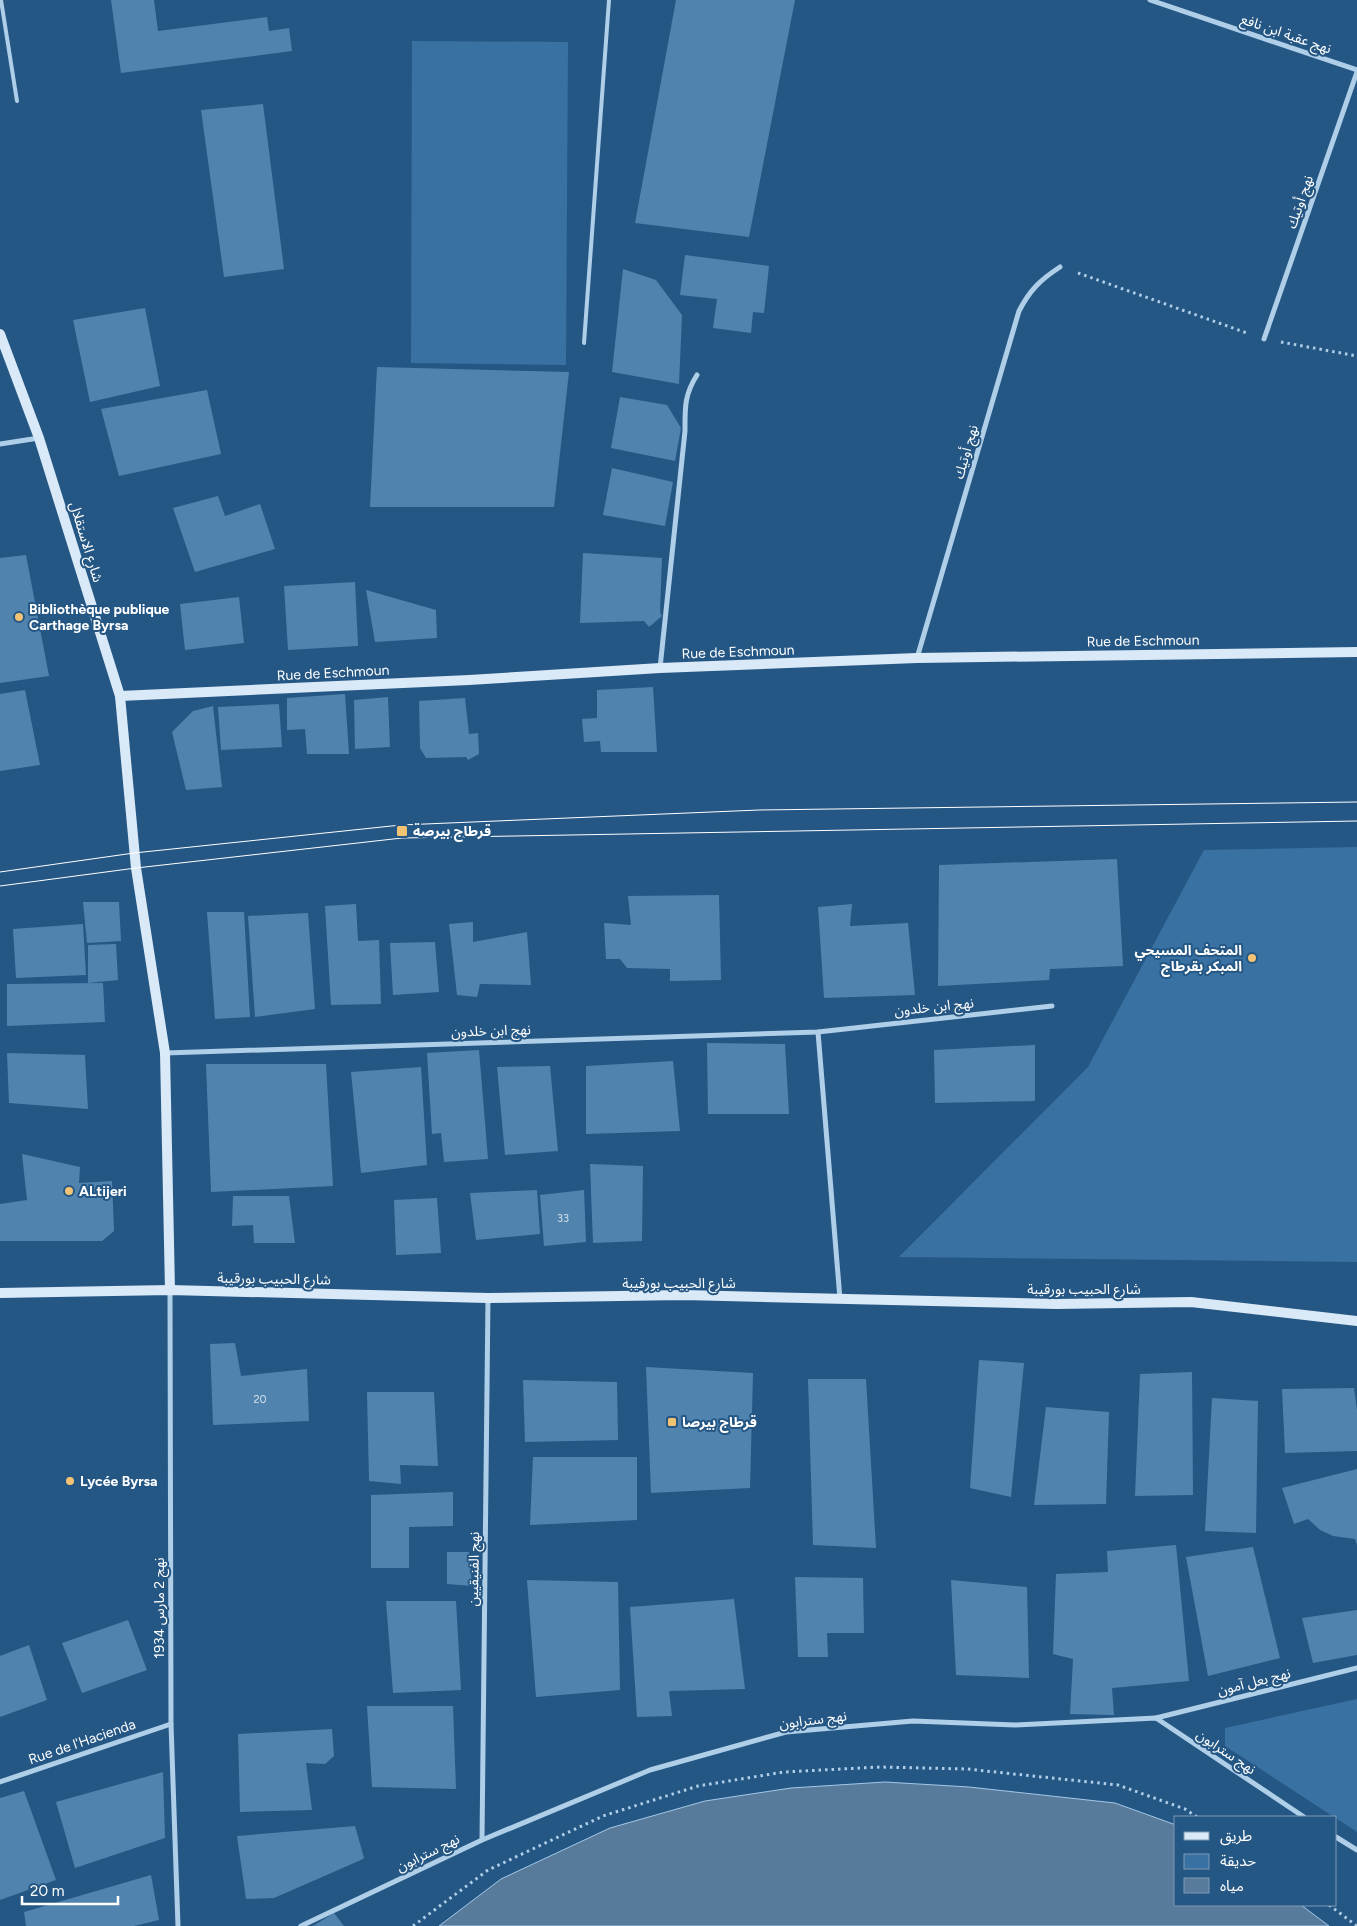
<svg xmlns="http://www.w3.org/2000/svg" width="1357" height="1926" font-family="Figtree,'Noto Sans Arabic',sans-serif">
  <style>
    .green { fill: #3971a2 }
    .water { fill: #597b9b; stroke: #a3c9e9 }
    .building { fill: #5183af }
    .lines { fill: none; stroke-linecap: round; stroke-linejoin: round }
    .path { stroke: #afcee8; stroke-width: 3; stroke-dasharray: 2.5 4; stroke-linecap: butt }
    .lane { stroke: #afcee8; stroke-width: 4 }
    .street { stroke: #afcee8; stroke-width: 5 }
    .secondary { stroke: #d9e9f7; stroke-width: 10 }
    .tram { stroke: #fff; stroke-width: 1 }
    .poi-dot { fill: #f2c373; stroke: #255785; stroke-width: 2 }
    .labels { text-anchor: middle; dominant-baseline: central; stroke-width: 4; stroke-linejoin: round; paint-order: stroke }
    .number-label { font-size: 11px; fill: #d4e0eb }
    .street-label { font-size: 14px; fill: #fff; stroke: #255785 }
    .poi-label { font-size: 14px; font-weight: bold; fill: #fff; stroke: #255785; text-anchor: start }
  </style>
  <rect width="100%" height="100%" fill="#255785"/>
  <g class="green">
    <path d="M412,41L568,42L566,365L411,363Z"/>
    <path d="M1357,847V1262L899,1257L1088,1067L1204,850Z"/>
    <path d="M1357,1699V1832L1225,1746V1728Z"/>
  </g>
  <path class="water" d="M885,1782L969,1787L1115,1803L1176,1825V1905H1301L1329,1926H439L501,1879L610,1828L705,1801L791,1788Z"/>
  <g class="building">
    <path d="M111,0H154L158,31L267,17L269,31L289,28L292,51L121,73Z"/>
    <path d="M676,0H795L749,237L635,223Z"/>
    <path d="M263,104L284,269L224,277L201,110Z"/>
    <path d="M685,255L769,266L764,313L753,312L751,333L713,328L717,299L680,295Z"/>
    <path d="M623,269L656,280L682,315L679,384L612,372Z"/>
    <path d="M145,308L160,386L90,402L73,320Z"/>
    <path d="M377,367L569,372L554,507H370Z"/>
    <path d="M207,390L221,454L119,476L101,409Z"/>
    <path d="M620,397L667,405L681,428L675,461L611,448Z"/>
    <path d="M612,468L673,482L665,526L603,515Z"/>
    <path d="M218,496L225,516L260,504L275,549L195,572L173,508Z"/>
    <path d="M583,553L662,558L660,612L662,616L649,627L644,621L580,623Z"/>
    <path d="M26,555L49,676L0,683V558Z"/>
    <path d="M355,582L358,646L288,650L284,586Z"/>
    <path d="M366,590L436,610L437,638L375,642Z"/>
    <path d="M239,597L244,643L185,650L180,604Z"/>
    <path d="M653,687L657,752H601L600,741L584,742L582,719L597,718V690Z"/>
    <path d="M25,690L40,765L0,771V694Z"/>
    <path d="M345,694L349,754H307L305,729L287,730V698Z"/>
    <path d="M388,697L390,747L355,749L354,700Z"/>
    <path d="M465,698L469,734L478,733L479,754L468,760L466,757L426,758L420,748L419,701Z"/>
    <path d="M279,704L282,747L221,750L218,707Z"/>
    <path d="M213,706L222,787L186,790L172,732L193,711Z"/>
    <path d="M1117,859L1123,966L1050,969L1049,980L938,986L939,865Z"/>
    <path d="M719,895L721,980L670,981V969L627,968L620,959H606L604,923L631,925L628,896Z"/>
    <path d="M83,902H119L121,941L87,943Z"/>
    <path d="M356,904L358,941L379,940L381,1004L331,1005L325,906Z"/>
    <path d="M852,904L850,926L908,923L915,995L824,998L818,907Z"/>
    <path d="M207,912H244L250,1017L215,1019Z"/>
    <path d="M308,913L315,1009L255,1017L248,916Z"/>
    <path d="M473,922V942L527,932L531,985L480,984L477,997L457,995L449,924Z"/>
    <path d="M83,924L86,975L16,978L13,929Z"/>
    <path d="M435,942L439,992L393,995L390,943Z"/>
    <path d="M116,944L118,980L88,983V945Z"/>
    <path d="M103,983L105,1022L7,1026V984Z"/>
    <path d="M707,1043L785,1044L789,1114H708Z"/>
    <path d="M1035,1045V1101L935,1103L934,1050Z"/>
    <path d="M479,1050L488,1159L444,1162L441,1133L432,1134L427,1053Z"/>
    <path d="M7,1053L85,1055L88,1109L9,1103Z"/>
    <path d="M673,1061L680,1131L586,1134V1066Z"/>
    <path d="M206,1064H326L333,1186L211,1192Z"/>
    <path d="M550,1066L558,1151L505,1155L497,1067Z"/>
    <path d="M421,1067L427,1165L361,1173L351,1072Z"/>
    <path d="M22,1154L80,1167L79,1183L112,1181L114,1231L102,1241H0V1204L27,1200Z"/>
    <path d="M590,1164L643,1166L642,1241L593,1243Z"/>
    <path d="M537,1190L540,1234L476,1240L470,1193Z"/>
    <path d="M584,1190L586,1242L544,1246L540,1195Z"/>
    <path d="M233,1196H289L295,1243H254L253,1225L232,1226Z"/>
    <path d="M437,1198L441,1253L396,1255L394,1200Z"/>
    <path d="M235,1343L241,1376L307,1369L309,1421L213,1425L210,1344Z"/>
    <path d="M979,1360L1024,1363L1011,1497L970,1488Z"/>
    <path d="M646,1367L753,1373L750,1488L651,1493Z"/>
    <path d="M1192,1372L1193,1495L1135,1496L1140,1374Z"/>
    <path d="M808,1379H866L876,1548L813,1545Z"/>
    <path d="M523,1380L617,1382L618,1440L525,1442Z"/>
    <path d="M1354,1388L1357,1410V1451L1285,1453L1282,1389Z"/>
    <path d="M367,1392H434L438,1466L400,1465L401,1484L369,1481Z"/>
    <path d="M1212,1398L1258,1401L1256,1533L1205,1531Z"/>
    <path d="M1046,1407L1109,1412L1106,1504L1034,1505Z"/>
    <path d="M533,1457H637V1520L530,1525Z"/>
    <path d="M1357,1469V1545L1355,1539L1333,1536L1320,1530L1308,1519L1294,1524L1282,1488Z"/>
    <path d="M453,1492V1526L409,1527V1568H371V1495Z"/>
    <path d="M1176,1545L1189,1681L1112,1688L1114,1715L1070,1714L1073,1659L1053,1654L1056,1574L1108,1572L1107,1551Z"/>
    <path d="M1253,1547L1280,1658L1208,1676L1186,1557Z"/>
    <path d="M447,1552H469L472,1586L447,1584Z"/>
    <path d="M795,1577L863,1578L864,1633H827L828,1657H798Z"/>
    <path d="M527,1580L618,1582L620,1690L536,1697Z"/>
    <path d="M951,1580L1027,1587L1029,1678L956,1675Z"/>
    <path d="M734,1599L745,1689L669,1691L672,1716L637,1717L630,1607Z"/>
    <path d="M386,1601H456L461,1690L393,1693Z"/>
    <path d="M1357,1610V1655L1313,1663L1302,1618Z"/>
    <path d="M128,1620L147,1670L82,1693L62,1643Z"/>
    <path d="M29,1645L47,1700L0,1717V1656Z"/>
    <path d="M367,1706H453L456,1789L372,1787Z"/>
    <path d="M332,1729L334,1756L325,1764L306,1763L312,1810L240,1812L238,1734Z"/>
    <path d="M163,1772L165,1838L75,1868L56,1802Z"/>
    <path d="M24,1791L56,1880L0,1900V1798Z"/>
    <path d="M355,1826L364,1858L361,1860L274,1898L246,1899L237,1836Z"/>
    <path d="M151,1875L159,1920L134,1926H26L24,1912Z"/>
    <path d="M334,1913L344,1926H313Z"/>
  </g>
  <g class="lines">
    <g class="path">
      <path d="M1078,273L1247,333"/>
      <path d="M1281,342L1357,356"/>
      <path d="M1329,1905L1357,1926"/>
      <path d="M413,1926L488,1870L603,1816L698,1786L784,1772L880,1767L967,1769L1118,1785L1185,1809L1197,1817"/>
    </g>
    <g class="lane">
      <path d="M1,0L17,101"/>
      <path d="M584,343L609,0"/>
    </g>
    <g class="street">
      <path d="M1150,0L1357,70"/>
      <path d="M1264,339L1357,72"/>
      <path d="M0,444L39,438"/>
      <path d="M917,658L1019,311C1030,290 1040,280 1060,267"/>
      <path d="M660,668L685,431C685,409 684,395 697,375"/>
      <path d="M818,1032L840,1299"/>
      <path d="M165,1053L818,1032L1052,1006"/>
      <path d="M170,1290L171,1724L178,1926"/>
      <path d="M1156,1718L1357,1668"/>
      <path d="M0,1782L171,1724"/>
      <path d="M1336,1837L1357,1850"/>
      <path d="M482,1840L488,1298"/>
      <path d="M301,1926L482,1840L650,1770L786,1732L913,1721L1015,1725L1156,1718L1304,1817"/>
    </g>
    <g class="secondary">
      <path d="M0,334L39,438L120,696L136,868L165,1053L170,1290"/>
      <path d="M120,696L469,680L660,668L917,658L1357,652"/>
      <path d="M0,1293L170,1290L488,1298L684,1295L1056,1304L1191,1302L1357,1321"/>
    </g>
    <g class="tram">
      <path d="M0,872L134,853L401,825L759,810L1357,802"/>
      <path d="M0,886L136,868L402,838L1357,821"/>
    </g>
  </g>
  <g class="poi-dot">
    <circle cx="19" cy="617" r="5"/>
    <rect x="396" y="825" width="12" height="12" rx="2.5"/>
    <circle cx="1252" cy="958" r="5"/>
    <circle cx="69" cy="1191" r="5"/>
    <rect x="667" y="1417" width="10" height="10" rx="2.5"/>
    <circle cx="70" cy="1481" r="5"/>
  </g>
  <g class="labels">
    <g class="number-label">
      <text x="563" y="1218">33</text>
      <text x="260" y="1399">20</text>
    </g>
    <g class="street-label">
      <text transform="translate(1286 34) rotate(19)">نهج عقبة ابن نافع</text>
      <text transform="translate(1300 202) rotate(-71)">نهج أوتيك</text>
      <text transform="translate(966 452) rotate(-74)">نهج أوتيك</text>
      <text transform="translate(86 542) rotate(73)">شارع الاستقلال</text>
      <text transform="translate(1143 641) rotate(-1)">Rue de Eschmoun</text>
      <text transform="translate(738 652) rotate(-2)">Rue de Eschmoun</text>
      <text transform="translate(333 673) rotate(-3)">Rue de Eschmoun</text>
      <text transform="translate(934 1007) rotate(-6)">نهج ابن خلدون</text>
      <text transform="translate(491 1031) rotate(-2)">نهج ابن خلدون</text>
      <text transform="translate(274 1279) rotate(1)">شارع الحبيب بورقيبة</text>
      <text x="679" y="1283">شارع الحبيب بورقيبة</text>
      <text x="1084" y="1289">شارع الحبيب بورقيبة</text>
      <text transform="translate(474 1569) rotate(-89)">نهج الفنيقيين</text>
      <text transform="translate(159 1608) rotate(-90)">نهج 2 مارس 1934</text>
      <text transform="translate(1254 1682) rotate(-14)">نهج بعل آمون</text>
      <text transform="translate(813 1720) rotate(-7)">نهج سترابون</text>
      <text transform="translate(82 1742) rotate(-19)">Rue de l'Hacienda</text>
      <text transform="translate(1226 1752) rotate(34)">نهج سترابون</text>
      <text transform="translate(428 1853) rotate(-26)">نهج سترابون</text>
    </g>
    <g class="poi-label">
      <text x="29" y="609">Bibliothèque publique<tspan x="29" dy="16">Carthage Byrsa</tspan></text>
      <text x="413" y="831">قرطاج بيرصة</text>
      <text x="1242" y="950" text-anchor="end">المتحف المسيحي<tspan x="1242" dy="16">المبكر بقرطاج</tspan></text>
      <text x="79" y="1191">ALtijeri</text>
      <text x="682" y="1422">قرطاج بيرصا</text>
      <text x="80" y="1481">Lycée Byrsa</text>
    </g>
  </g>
  <rect x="1174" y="1816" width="162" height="90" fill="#255785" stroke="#7c9ab6"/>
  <rect x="1184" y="1832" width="25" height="8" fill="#d9e9f7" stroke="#7c9ab6"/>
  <text x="1220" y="1841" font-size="15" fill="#ffffff">طريق</text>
  <rect x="1184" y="1854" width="25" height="15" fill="#3971a2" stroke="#7c9ab6"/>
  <text x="1220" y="1866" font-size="15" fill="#ffffff">حديقة</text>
  <rect x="1184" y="1878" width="25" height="15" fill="#597b9b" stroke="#7c9ab6"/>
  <text x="1220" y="1891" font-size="15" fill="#ffffff">مياه</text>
  <path d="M22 1896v8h96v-8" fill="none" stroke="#ffffff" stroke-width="2.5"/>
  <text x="30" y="1896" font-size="15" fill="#ffffff" stroke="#255785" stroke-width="4" paint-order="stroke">20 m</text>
</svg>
